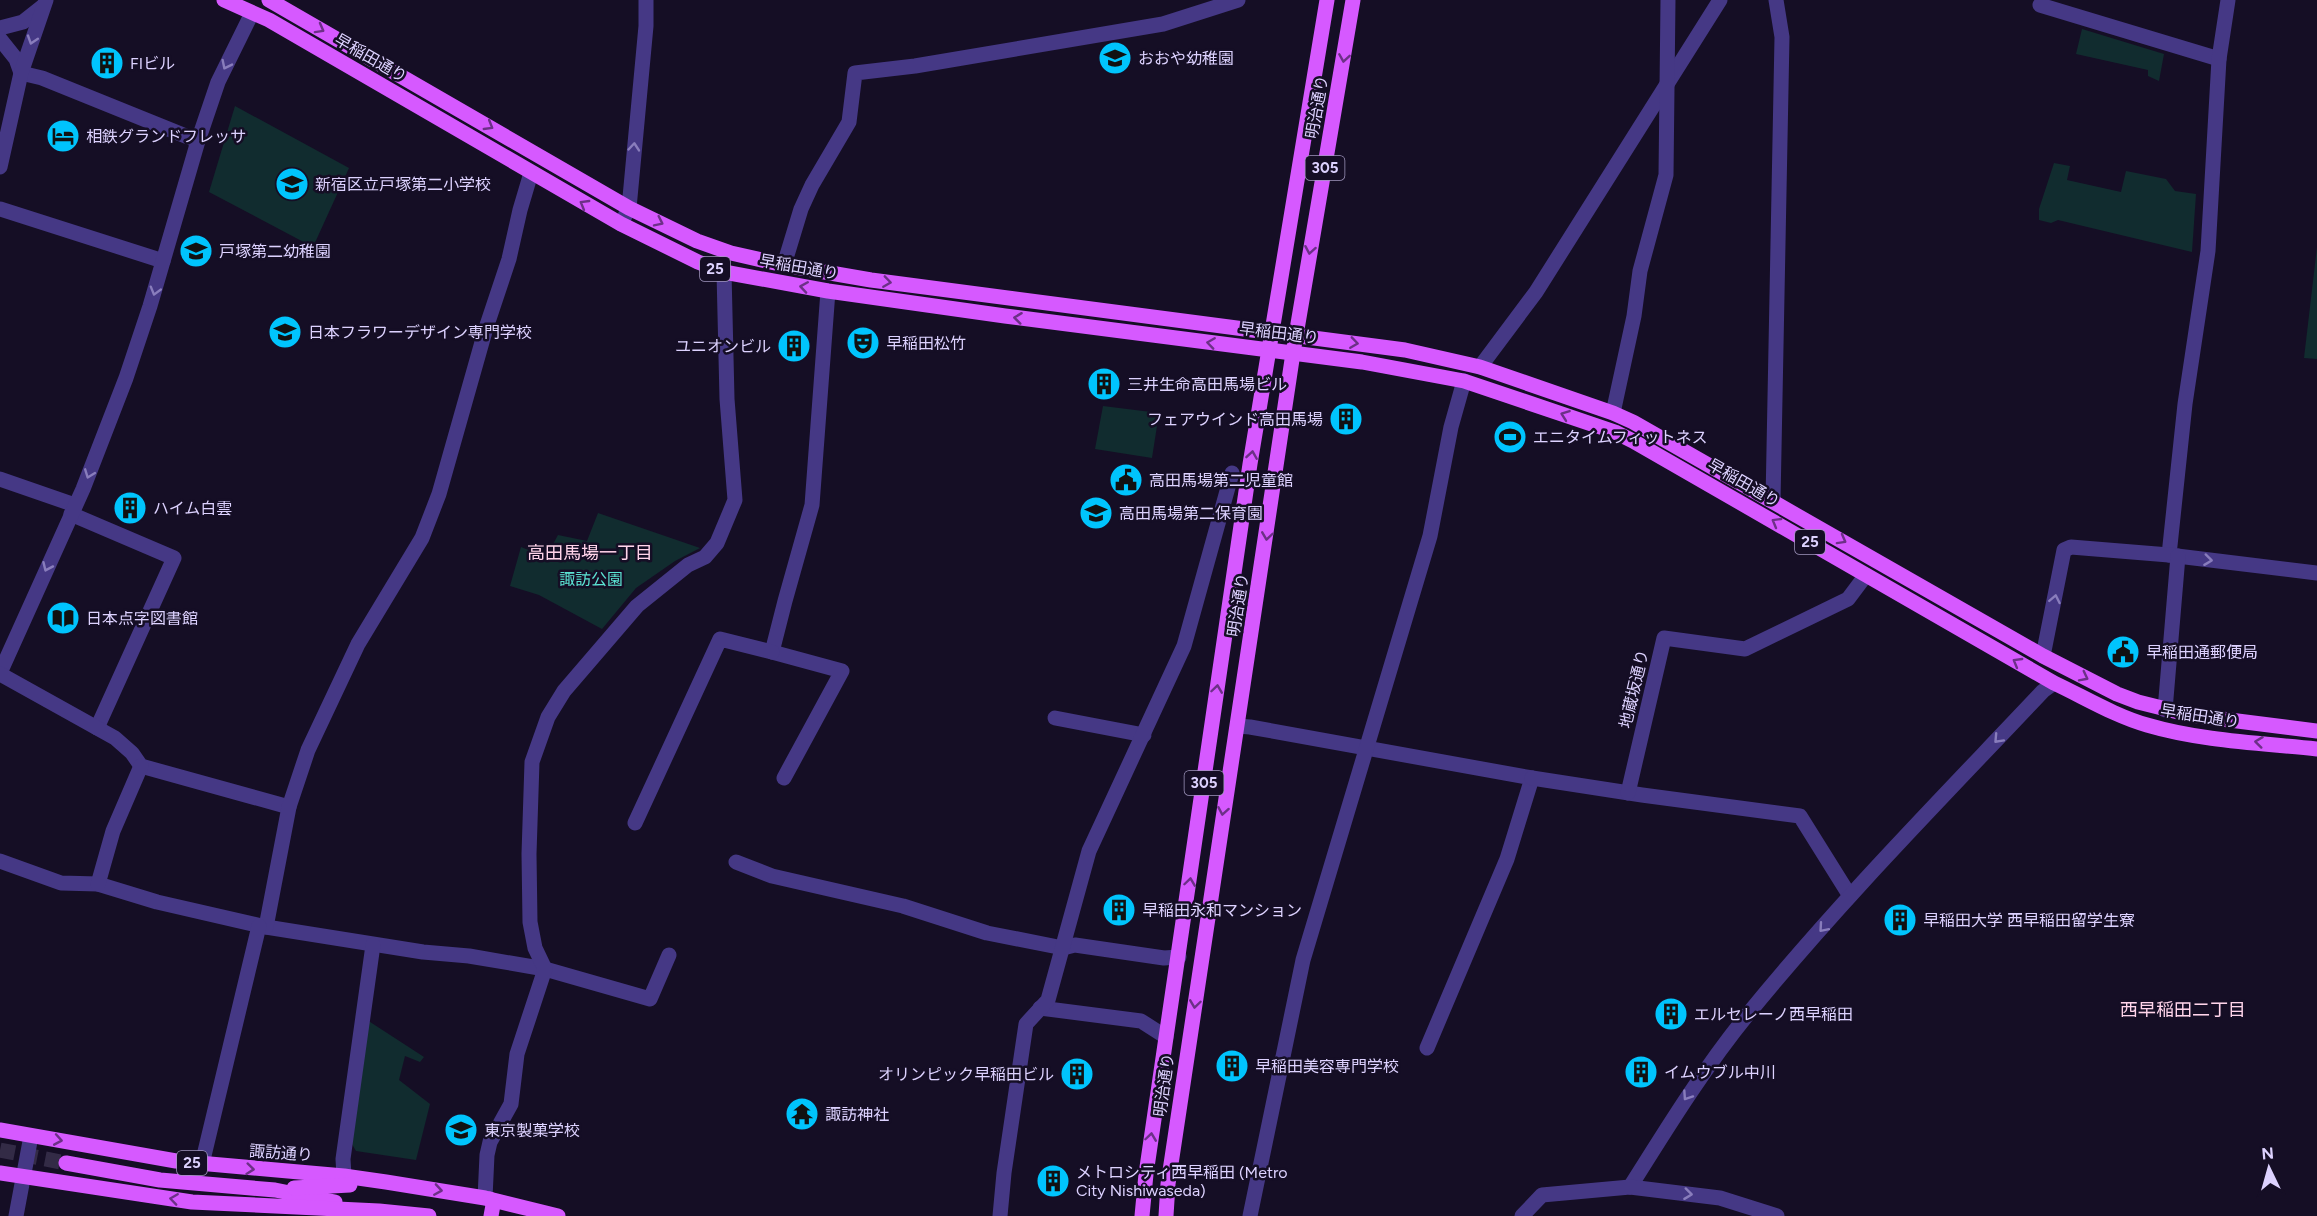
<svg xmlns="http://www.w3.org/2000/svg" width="2317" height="1216" font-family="Figtree,'Noto Sans JP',sans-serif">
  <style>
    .green { fill: #112c2f }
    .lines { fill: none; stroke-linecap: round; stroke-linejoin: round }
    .major-tunnel { stroke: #332b46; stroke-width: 15; stroke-dasharray: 15 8; stroke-linecap: butt }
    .minor { stroke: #453885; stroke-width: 15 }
    .major { stroke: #d659ff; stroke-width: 15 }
    .oneway { stroke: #6c3087 }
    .oneway2 { stroke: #897dbc }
    .labels { text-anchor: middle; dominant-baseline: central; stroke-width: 5; stroke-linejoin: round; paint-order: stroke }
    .shield { fill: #150e25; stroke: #a197be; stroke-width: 1.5 }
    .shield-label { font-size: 15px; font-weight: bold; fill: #ddd2ff }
    .street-label { font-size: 16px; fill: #ddd2ff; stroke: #150e25 }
    .poi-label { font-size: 16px; fill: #ddd2ff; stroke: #150e25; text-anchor: start }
    .park-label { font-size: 16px; fill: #5be2d2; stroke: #150e25 }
    .neighbourhood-label { font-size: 18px; fill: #ffd4ea; stroke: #150e25 }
  </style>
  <rect width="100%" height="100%" fill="#150e25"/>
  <g class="green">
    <path d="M2082,29L2164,54L2159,81L2148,76V70L2076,54Z"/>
    <path d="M235,106L349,168L313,247L209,192Z"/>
    <path d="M2054,163L2070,166L2067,180L2121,192L2126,171L2166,179L2175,191L2196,194L2192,252L2058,220L2051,223L2039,220V209Z"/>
    <path d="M2317,247V359L2304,358Z"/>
    <path d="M1103,406L1159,413L1152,458L1095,449Z"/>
    <path d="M598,513L700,548L675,561L636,588L602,629L539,595L510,586L521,547L546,557L558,535L587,541Z"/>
    <path d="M367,1020L424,1057L420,1062L405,1056L399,1080L430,1104L416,1160L356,1151L352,1144Z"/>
  </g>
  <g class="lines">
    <path class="major-tunnel" d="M0,1150L66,1163"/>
    <g class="minor">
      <path d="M2040,5L2219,59"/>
      <path d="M0,28L23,22L42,7"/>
      <path d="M0,39L16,59L21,73"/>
      <path d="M21,73L42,78L198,141"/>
      <path d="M0,167L21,73L46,0"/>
      <path d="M0,209L163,261"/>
      <path d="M621,224L629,208L646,26V0"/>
      <path d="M784,265L801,209L812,185L849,122L855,73L915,66L1163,24L1238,0"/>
      <path d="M1480,367L1536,292L1720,0"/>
      <path d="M1613,413L1634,316L1640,271L1666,175L1668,0"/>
      <path d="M0,479L75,505"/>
      <path d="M1773,501L1782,37L1776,0"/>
      <path d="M71,514L174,558L97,728"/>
      <path d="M2169,555L2185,404L2208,251L2219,59L2228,0"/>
      <path d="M2043,656L2064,550L2071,547L2169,555L2317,573"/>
      <path d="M0,673L83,489L126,378L150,306L198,141L218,82L252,13"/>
      <path d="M0,674L115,738L132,753L141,766L289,807"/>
      <path d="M2165,710L2178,556"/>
      <path d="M1055,718L1144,735"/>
      <path d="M1238,726L1250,727L1532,778L1507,859L1427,1048"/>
      <path d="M784,778L842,671L772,652L785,601L812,505L828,291"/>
      <path d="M1532,778L1642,795L1800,816L1850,896"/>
      <path d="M1628,793L1664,638L1745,649L1848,599L1866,575"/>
      <path d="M635,823L720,639L772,652"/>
      <path d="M0,861L61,883L98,884L157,902L266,927L423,952L469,956L545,969L650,999L669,955"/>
      <path d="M736,862L772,876L903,906L987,933L1063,948L1075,945L1164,958L1179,957"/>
      <path d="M98,884L113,831L141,766"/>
      <path d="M266,927L289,807L308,750L358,644L422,538L439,494L486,328L509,259L520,210L531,173"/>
      <path d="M1040,1008L1141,1021L1166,1037"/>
      <path d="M202,1164L259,926"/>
      <path d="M344,1176L343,1159L373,945"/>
      <path d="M1630,1187C1667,1128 1704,1068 1748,1014C1840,901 1943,797 2043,691L2054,683"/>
      <path d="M485,1198L487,1155L490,1142L511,1104L517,1054L545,969L535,948L530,922L529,854L532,762L548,717L564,691L637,606L688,565L705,557L717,543L735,500L727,399L724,272"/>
      <path d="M16,1216L31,1136"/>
      <path d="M1000,1216L1004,1173L1026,1024L1048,1000L1089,851L1184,646L1232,473"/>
      <path d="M1250,1216L1303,960L1430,536L1451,427L1464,381"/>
      <path d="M1522,1216L1542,1195L1630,1187L1720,1198L1777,1216"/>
    </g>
    <g class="major">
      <path d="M224,0L269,20L621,224L698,262L724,272L828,291L1005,316L1362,362L1464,381L1615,432L1633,441L2054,683C2084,697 2115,716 2147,725C2201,741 2261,743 2317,749"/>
      <path d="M269,0L629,208L697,241L731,253L784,265L871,280L1405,350L1480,367L1613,413L1633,422L2043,656L2117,694L2138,702L2190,715L2317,731"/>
      <path d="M0,1130L176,1161L344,1176L386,1182L485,1198L558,1216"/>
      <path d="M66,1163L160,1180L275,1190L335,1202"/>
      <path d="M0,1173L192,1202L379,1211L429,1216"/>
      <path d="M294,1188L350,1185"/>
      <path d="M490,1199L493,1205L491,1216"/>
      <path d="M1142,1216L1146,1174L1250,464L1327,0"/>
      <path d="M1166,1216L1168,1184L1293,353L1353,0"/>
    </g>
  </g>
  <defs><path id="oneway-chevron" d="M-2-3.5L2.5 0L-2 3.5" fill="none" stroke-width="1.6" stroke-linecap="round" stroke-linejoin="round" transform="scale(1.5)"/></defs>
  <g class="oneway">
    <use href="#oneway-chevron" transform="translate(320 29) rotate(29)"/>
    <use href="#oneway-chevron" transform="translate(1344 58) rotate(99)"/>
    <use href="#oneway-chevron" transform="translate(489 126) rotate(31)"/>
    <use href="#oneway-chevron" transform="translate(584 204) rotate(-150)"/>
    <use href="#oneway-chevron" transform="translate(659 222) rotate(26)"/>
    <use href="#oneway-chevron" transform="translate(1310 250) rotate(100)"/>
    <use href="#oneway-chevron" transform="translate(887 282) rotate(8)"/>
    <use href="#oneway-chevron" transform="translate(804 287) rotate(-171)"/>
    <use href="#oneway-chevron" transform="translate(1018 318) rotate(-173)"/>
    <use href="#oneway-chevron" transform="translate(1211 343) rotate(-172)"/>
    <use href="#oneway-chevron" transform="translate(1354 343) rotate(8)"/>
    <use href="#oneway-chevron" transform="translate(1565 415) rotate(-160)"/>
    <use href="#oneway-chevron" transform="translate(1252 455) rotate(-81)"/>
    <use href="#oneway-chevron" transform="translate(1776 522) rotate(-150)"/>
    <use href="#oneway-chevron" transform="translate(1267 536) rotate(98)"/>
    <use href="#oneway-chevron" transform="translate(1842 540) rotate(29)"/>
    <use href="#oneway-chevron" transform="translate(2017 662) rotate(-150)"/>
    <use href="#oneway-chevron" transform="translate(2084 677) rotate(27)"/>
    <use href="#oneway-chevron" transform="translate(1217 689) rotate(-82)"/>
    <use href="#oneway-chevron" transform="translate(2259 742) rotate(-173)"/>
    <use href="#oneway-chevron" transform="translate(1223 811) rotate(100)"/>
    <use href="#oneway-chevron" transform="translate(1190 882) rotate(-82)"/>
    <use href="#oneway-chevron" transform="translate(1195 1004) rotate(98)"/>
    <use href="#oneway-chevron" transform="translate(1151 1137) rotate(-82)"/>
    <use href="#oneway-chevron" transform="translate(58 1140) rotate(10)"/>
    <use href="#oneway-chevron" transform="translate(250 1169) rotate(6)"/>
    <use href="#oneway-chevron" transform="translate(438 1190) rotate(9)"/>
    <use href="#oneway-chevron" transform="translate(174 1199) rotate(-172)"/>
  </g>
  <g class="oneway2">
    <use href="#oneway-chevron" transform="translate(32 40) rotate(108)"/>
    <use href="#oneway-chevron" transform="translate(226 65) rotate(116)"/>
    <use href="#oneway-chevron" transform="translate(634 147) rotate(-85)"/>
    <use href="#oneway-chevron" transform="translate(155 291) rotate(106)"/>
    <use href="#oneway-chevron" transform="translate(89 474) rotate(111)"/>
    <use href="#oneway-chevron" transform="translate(2208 560) rotate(7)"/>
    <use href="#oneway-chevron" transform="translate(47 567) rotate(114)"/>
    <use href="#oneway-chevron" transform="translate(2055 599) rotate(-79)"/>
    <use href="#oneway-chevron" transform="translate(1998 739) rotate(133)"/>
    <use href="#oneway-chevron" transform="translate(1823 928) rotate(131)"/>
    <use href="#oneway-chevron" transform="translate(1687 1096) rotate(124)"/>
    <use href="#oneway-chevron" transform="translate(1688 1194) rotate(7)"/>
  </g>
  <defs>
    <g id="school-disc" transform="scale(1.725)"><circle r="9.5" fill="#00c4fd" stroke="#150e25"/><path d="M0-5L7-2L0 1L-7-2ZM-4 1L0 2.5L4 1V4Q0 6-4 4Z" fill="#111"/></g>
    <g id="building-disc" transform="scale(1.725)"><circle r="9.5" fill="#00c4fd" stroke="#150e25"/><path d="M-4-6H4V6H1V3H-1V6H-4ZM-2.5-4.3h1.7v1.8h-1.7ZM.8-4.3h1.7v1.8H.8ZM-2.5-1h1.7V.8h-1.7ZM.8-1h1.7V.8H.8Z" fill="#111"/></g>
    <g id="hotel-disc" transform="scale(1.725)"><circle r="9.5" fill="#00c4fd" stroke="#150e25"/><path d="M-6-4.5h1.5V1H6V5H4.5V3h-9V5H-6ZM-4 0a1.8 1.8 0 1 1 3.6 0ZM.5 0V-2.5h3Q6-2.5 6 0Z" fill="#111"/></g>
    <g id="theatre-disc" transform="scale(1.725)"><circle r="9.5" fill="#00c4fd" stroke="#150e25"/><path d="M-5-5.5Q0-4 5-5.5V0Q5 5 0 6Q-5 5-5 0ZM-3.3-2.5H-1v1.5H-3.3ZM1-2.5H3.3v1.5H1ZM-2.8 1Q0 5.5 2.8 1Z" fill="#111"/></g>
    <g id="stadium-disc" transform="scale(1.725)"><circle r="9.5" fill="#00c4fd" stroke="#150e25"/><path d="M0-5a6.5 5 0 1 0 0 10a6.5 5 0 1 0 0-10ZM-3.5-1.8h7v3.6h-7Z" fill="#111"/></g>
    <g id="civic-disc" transform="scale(1.725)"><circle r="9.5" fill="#00c4fd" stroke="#150e25"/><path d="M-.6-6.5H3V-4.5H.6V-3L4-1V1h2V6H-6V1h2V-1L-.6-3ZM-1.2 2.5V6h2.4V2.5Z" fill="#111"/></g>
    <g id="library-disc" transform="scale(1.725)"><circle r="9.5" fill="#00c4fd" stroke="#150e25"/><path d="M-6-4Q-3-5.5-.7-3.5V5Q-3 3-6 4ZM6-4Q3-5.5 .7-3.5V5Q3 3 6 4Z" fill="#111"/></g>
    <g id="temple-disc" transform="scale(1.725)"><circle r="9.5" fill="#00c4fd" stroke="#150e25"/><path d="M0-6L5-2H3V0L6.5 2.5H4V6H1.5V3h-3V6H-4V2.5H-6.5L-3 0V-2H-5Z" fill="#111"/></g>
    <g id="university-disc" transform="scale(1.725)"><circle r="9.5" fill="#00c4fd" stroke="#150e25"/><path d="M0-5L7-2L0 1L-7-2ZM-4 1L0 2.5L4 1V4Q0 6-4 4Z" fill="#111"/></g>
  </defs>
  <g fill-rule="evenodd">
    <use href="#school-disc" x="1115" y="58"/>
    <use href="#building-disc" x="107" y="63"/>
    <use href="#hotel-disc" x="63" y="136"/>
    <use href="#school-disc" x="292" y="184"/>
    <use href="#school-disc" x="196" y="251"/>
    <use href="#school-disc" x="285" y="332"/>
    <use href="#theatre-disc" x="863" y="343"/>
    <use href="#building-disc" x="794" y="346"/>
    <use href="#building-disc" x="1104" y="384"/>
    <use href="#building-disc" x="1346" y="419"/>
    <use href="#stadium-disc" x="1510" y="437"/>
    <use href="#civic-disc" x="1126" y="480"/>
    <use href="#building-disc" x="130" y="508"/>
    <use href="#school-disc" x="1096" y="513"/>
    <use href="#library-disc" x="63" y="618"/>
    <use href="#civic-disc" x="2123" y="652"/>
    <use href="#building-disc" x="1119" y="910"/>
    <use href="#building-disc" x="1900" y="920"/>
    <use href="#building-disc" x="1671" y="1014"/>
    <use href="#building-disc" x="1232" y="1066"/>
    <use href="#building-disc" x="1641" y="1072"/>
    <use href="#building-disc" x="1077" y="1074"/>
    <use href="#temple-disc" x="802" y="1114"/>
    <use href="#university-disc" x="461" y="1130"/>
    <use href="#building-disc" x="1053" y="1181"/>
  </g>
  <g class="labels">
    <g class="shield">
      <rect x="1305.5" y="156" width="39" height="24" rx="4.5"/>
      <rect x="700" y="257" width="30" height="24" rx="4.5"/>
      <rect x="1795" y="530" width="30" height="24" rx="4.5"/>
      <rect x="1184.5" y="771" width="39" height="24" rx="4.5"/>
      <rect x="177" y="1151" width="30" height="24" rx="4.5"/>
    </g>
    <g class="shield-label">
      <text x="1325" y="168">305</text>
      <text x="715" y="269">25</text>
      <text x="1810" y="542">25</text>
      <text x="1204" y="783">305</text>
      <text x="192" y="1163">25</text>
    </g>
    <g class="street-label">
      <text transform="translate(371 58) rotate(30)">早稲田通り</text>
      <text transform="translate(1317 107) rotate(-80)">明治通り</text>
      <text transform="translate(799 267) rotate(10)">早稲田通り</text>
      <text transform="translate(1279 333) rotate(7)">早稲田通り</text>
      <text transform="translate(1744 483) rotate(30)">早稲田通り</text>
      <text transform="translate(1238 605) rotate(-81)">明治通り</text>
      <text transform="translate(1634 689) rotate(-77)">地蔵坂通り</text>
      <text transform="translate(2200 716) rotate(9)">早稲田通り</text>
      <text transform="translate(1164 1085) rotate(-82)">明治通り</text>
      <text transform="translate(281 1153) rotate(4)">諏訪通り</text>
    </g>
    <g class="poi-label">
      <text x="1138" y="58">おおや幼稚園</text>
      <text x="130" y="63">FIビル</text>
      <text x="86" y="136">相鉄グランドフレッサ</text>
      <text x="315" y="184">新宿区立戸塚第二小学校</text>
      <text x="219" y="251">戸塚第二幼稚園</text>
      <text x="308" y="332">日本フラワーデザイン専門学校</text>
      <text x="886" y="343">早稲田松竹</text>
      <text x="771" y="346" text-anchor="end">ユニオンビル</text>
      <text x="1127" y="384">三井生命高田馬場ビル</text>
      <text x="1323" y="419" text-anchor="end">フェアウインド高田馬場</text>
      <text x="1533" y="437">エニタイムフィットネス</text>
      <text x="1149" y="480">高田馬場第二児童館</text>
      <text x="153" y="508">ハイム白雲</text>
      <text x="1119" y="513">高田馬場第二保育園</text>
      <text x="86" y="618">日本点字図書館</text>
      <text x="2146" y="652">早稲田通郵便局</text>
      <text x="1142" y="910">早稲田永和マンション</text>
      <text x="1923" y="920">早稲田大学 西早稲田留学生寮</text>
      <text x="1694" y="1014">エルセレーノ西早稲田</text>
      <text x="1255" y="1066">早稲田美容専門学校</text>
      <text x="1664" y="1072">イムウブル中川</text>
      <text x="1054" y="1074" text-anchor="end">オリンピック早稲田ビル</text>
      <text x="825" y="1114">諏訪神社</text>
      <text x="484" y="1130">東京製菓学校</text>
      <text x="1076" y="1172">メトロシティ西早稲田 (Metro<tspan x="1076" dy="18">City Nishiwaseda)</tspan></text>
    </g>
    <g class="park-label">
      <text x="591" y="579">諏訪公園</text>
    </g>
    <g class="neighbourhood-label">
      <text x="590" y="553">高田馬場一丁目</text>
      <text x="2183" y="1010">西早稲田二丁目</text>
    </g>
  </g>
  <g transform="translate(2269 1168) rotate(355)" stroke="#150e25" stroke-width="4.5" paint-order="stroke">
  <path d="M0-4.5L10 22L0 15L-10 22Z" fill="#ddd2ff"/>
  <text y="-9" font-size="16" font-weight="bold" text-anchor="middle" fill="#ddd2ff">N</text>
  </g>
</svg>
